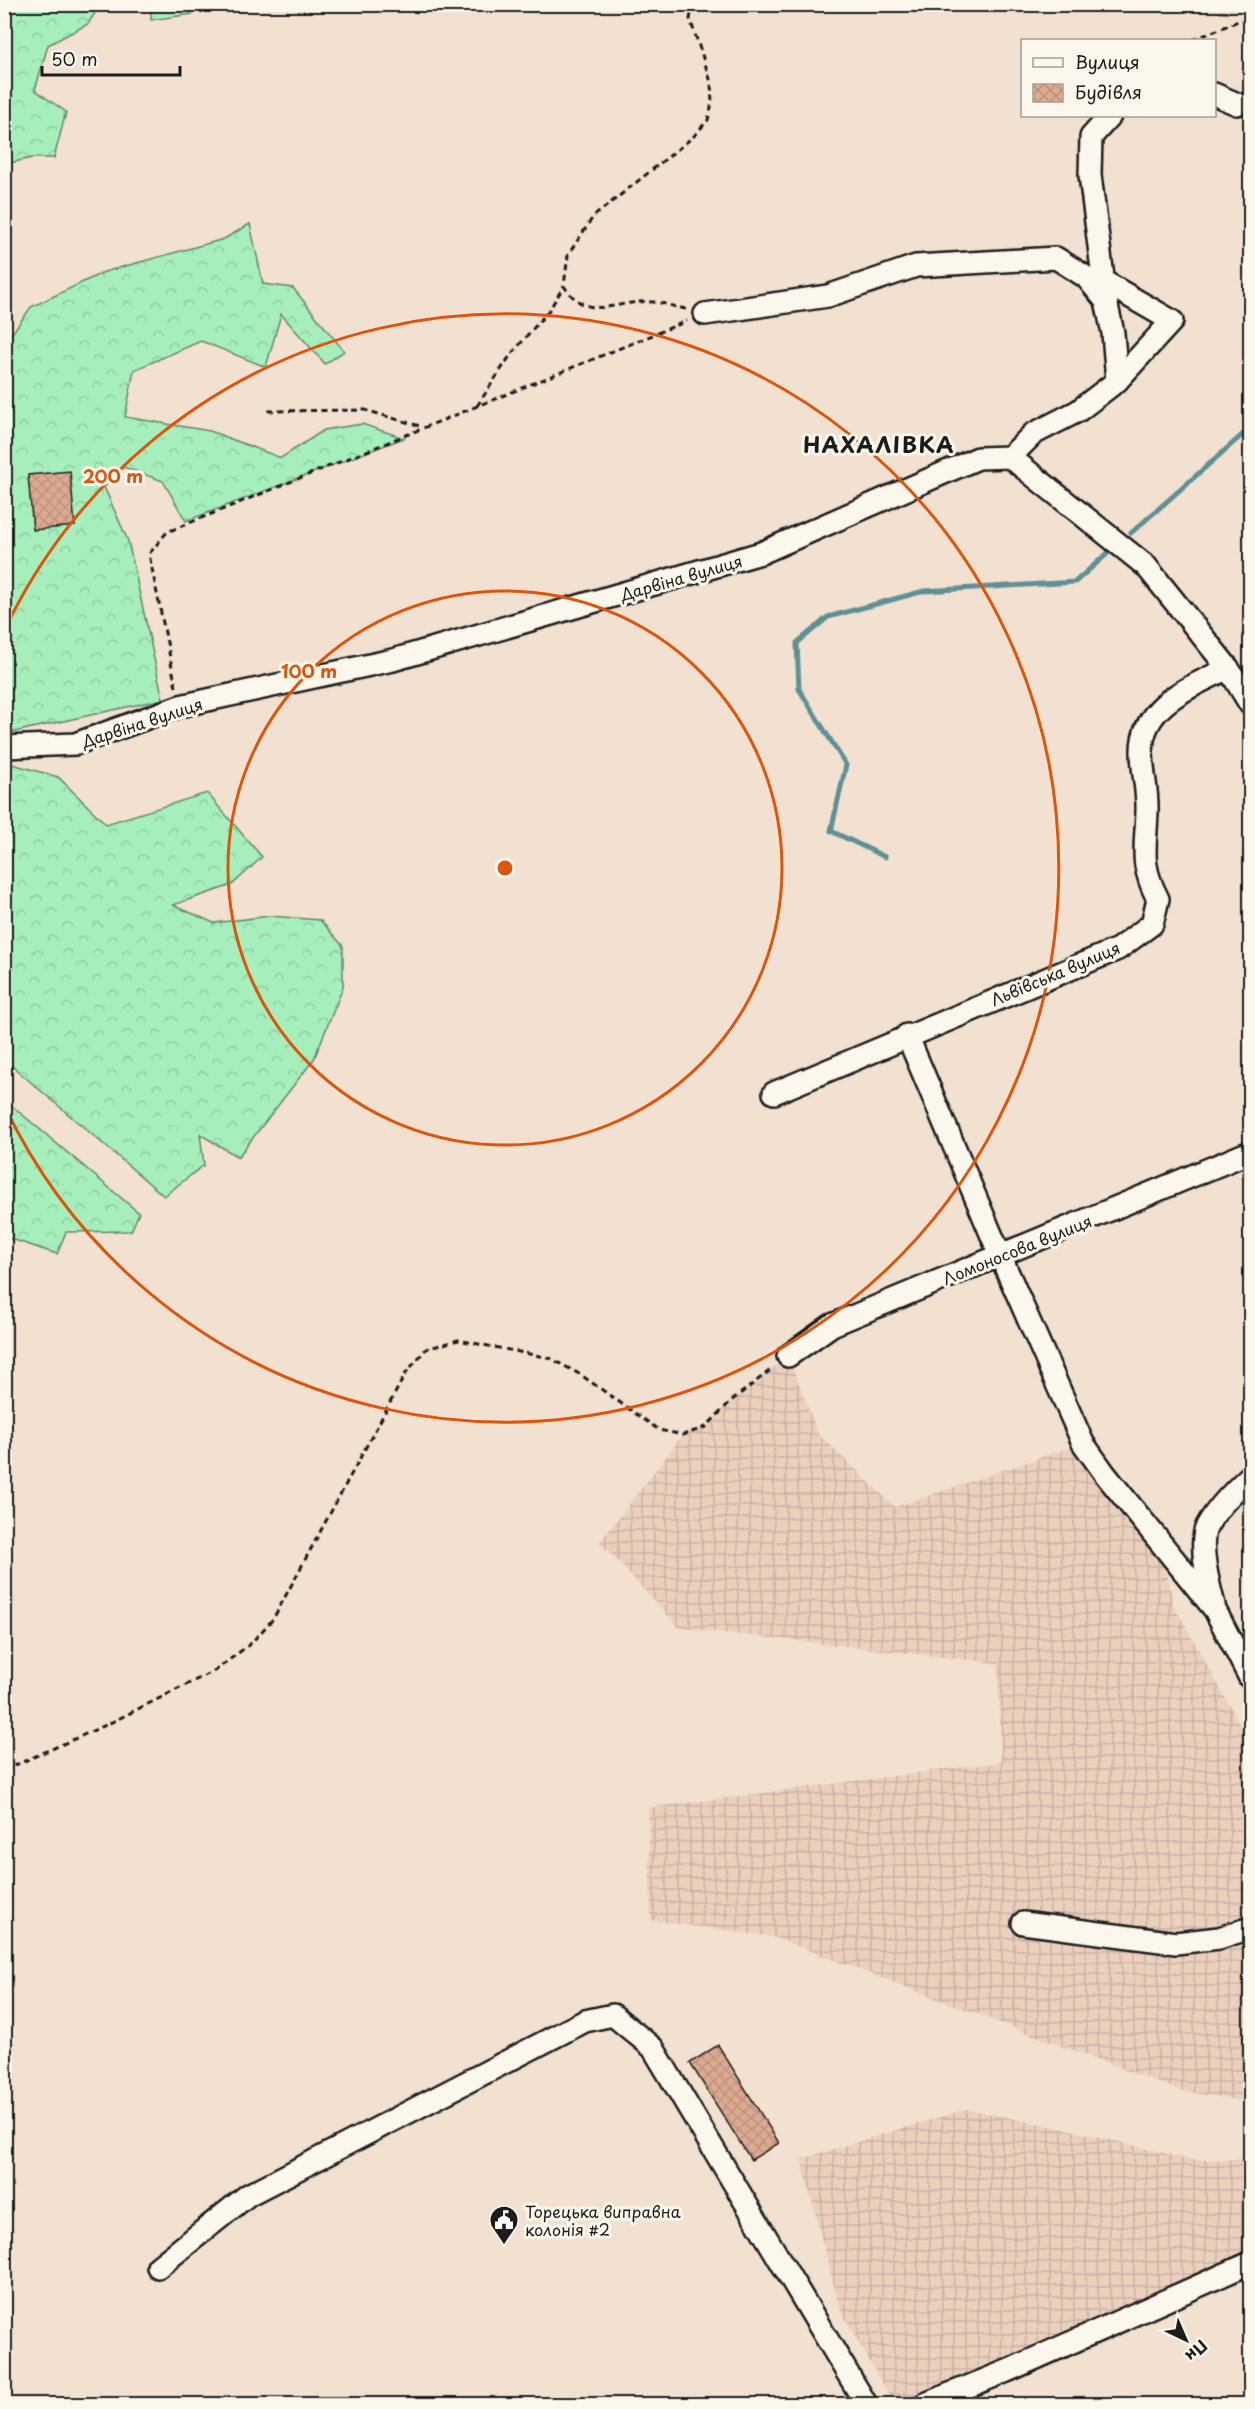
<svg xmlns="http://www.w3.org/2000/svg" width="1255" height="2409" font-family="'Playpen Sans',sans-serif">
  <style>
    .industrial { fill: url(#industrial-grid) }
    .forest { fill: url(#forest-crowns); stroke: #61856c; stroke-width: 1.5 }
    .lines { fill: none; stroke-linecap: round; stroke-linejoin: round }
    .stream { stroke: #5f9095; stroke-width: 5 }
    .building { fill: url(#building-cross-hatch); stroke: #1c1c1c; stroke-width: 1.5 }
    .minor-casing { stroke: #1c1c1c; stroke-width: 26 }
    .path { stroke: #1c1c1c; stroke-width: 3; stroke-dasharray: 6 4.5; stroke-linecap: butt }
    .minor { stroke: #fbf7ec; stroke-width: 21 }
    .ring { fill: none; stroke: #de560d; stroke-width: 3 }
    .labels { text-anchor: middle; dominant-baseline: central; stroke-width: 6; stroke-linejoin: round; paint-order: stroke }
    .street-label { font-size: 16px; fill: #1c1c1c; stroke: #fbf7ec }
    .poi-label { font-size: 16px; fill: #1c1c1c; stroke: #fbf7ec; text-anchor: start }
    .district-label { font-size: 22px; font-weight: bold; letter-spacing: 1.5px; fill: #1c1c1c; stroke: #fbf7ec }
    .centre { fill: #de560d; stroke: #fbf7ec; stroke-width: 3 }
    .ring-label { font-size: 18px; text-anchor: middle; font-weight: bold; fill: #de560d; stroke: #fbf7ec; stroke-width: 6; stroke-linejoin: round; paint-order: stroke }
  </style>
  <defs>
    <pattern id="industrial-grid" width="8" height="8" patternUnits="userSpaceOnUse" patternTransform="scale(1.5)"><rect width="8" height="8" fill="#ecd0be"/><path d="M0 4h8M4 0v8" fill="none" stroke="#cab2a3"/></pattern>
    <pattern id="forest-crowns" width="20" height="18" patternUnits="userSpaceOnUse" patternTransform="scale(1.5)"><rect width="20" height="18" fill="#a6eebb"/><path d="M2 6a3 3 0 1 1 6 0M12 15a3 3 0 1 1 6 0" fill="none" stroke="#8ecca0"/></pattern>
    <pattern id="building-cross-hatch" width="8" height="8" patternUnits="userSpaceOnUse" patternTransform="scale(1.5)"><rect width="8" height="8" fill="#ddaa91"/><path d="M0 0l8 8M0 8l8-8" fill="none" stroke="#bd927c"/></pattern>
  </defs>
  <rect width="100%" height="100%" fill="#f2e0d1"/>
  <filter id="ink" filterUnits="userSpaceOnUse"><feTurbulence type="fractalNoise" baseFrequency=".0167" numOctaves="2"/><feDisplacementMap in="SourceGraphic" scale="12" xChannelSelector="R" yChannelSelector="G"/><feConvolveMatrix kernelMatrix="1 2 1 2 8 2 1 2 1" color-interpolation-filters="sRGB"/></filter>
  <g filter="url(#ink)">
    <g class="industrial">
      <path d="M788,1356L818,1434L895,1507L1083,1443L1162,1546L1173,1604L1250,1742V2102L1181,2091L773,1937L651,1920L648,1808L1001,1762L998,1663L679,1628L600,1542L683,1435L706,1427L731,1401Z"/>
      <path d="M967,2109L1079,2132L1191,2160L1250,2159V2252L930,2397L889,2396L840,2309L801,2159Z"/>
    </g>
    <g class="forest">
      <path d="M4,5H100L88,24L48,45L35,90L66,112L54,158H32L5,164Z"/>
      <path d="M151,5H190L192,14L151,20Z"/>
      <path d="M250,224L263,284L293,288L344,351L325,364L281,314L266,367L201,341L134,370L125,417L210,431L281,458L324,430L362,424L404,438L186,521L163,481L124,467L104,487L128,541L163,699L5,734V343L31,307L104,272L224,239Z"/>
      <path d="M5,762L58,777L106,824L207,793L262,857L232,885L173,905L214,923L270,916L320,920L343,946V987L314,1059L238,1157L200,1134L204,1165L164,1196L5,1060Z"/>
      <path d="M5,1100L139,1213L131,1231L66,1232L57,1254L5,1237Z"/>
    </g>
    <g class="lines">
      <g class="stream">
        <path d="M1131,533L1250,428"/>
        <path d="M885,857L831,831L846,765L799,689L797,643L828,617L924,591L1075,582L1108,553"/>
      </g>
    </g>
    <g class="building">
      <path d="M70,471L75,526L33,530L28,475Z"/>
      <path d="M718,2045L779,2143L751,2160L690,2063Z"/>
    </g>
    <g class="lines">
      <g class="minor-casing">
        <g id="minor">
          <path d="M1214,94L1237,104"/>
          <path d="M1103,281L1172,321L1117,381"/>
          <path d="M1106,301L1090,175L1091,137L1110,116"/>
          <path d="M705,314L828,296L916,266L1056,258L1086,277L1106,301L1113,333L1117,381L1078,411L1033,434L1010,457"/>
          <path d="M4,747L75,744L180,706L393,660L761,553L978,458L1010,457L1146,566L1228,668L1250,704"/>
          <path d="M907,1035L1000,1255L1083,1443L1105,1474L1215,1610L1250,1678"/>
          <path d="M774,1093L1118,949L1152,924L1158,899C1139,863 1146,848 1147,811C1148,791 1142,771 1142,751C1142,703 1192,687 1228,668"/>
          <path d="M788,1356L832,1325L1250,1152"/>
          <path d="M1214,1605C1209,1586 1198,1543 1207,1526C1216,1509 1237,1488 1250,1476"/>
          <path d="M1023,1923L1176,1943L1219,1938L1250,1928"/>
          <path d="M158,2267L248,2195L585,2021L613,2015L653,2048L866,2404"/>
          <path d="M925,2404L1007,2371L1250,2263"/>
        </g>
      </g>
      <g class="path">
        <path d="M1193,40L1250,16"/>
        <path d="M686,309C675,307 664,303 654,302C618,298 590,325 564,286L568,255L593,217L693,137L708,120L712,103L711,82L690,19L693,4"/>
        <path d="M477,406L510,356L549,310L564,286"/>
        <path d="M268,411L365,410L423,427"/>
        <path d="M176,687L149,554L167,532L687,321"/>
        <path d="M4,1770L108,1724L216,1670L250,1644L273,1619L406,1373L426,1349L458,1340L550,1358L581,1375L659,1430L683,1435L706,1427L731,1401L773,1368"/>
      </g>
      <use href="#minor" class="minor"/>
    </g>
  </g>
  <g class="ring">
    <circle cx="505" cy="868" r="277"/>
    <path d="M5 629A554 554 0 1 1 5 1107"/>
  </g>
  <defs>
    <g id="civic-pin" transform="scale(1.5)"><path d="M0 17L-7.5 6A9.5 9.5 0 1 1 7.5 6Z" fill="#1c1c1c" stroke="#fbf7ec"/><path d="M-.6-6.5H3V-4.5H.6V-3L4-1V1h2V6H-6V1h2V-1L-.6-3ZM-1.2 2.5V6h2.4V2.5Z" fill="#fff"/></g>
  </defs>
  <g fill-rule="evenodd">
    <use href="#civic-pin" x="504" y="2220"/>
  </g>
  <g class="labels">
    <g class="street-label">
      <text transform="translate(681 577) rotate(-16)">Дарвіна вулиця</text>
      <text transform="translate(142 722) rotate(-18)">Дарвіна вулиця</text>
      <text transform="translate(1055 973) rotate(-23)">Львівська вулиця</text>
      <text transform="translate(1017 1249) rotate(-22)">Ломоносова вулиця</text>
    </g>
    <g class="poi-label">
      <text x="525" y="2211">Торецька виправна<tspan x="525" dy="18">колонія #2</tspan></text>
    </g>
    <g class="district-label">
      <text x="879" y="443">НАХАЛІВКА</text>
    </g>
  </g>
  <circle cx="505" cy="868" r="9" class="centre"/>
  <g class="ring-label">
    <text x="113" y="483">200 m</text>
    <text x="309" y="678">100 m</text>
  </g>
  <rect width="1255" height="2409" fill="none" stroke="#fbf7ec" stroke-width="24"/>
  <rect x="12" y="12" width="1231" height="2385" fill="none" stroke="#1c1c1c" stroke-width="2" filter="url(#ink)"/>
  <rect x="1021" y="39" width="195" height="78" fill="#fbf7ec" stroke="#a29f99" stroke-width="1.5"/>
  <rect x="1033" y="58" width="30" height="9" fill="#fbf7ec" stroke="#a29f99" stroke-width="1.5"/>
  <text x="1075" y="69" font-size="18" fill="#1c1c1c">Вулиця</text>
  <rect x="1033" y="84" width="30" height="18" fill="url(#building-cross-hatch)" stroke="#a29f99" stroke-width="1.5"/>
  <text x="1075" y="99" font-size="18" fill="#1c1c1c">Будівля</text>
  <g transform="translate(1186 2340) rotate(136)" stroke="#fbf7ec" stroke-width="4.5" paint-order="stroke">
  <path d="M0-4.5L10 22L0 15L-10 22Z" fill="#1c1c1c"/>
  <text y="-9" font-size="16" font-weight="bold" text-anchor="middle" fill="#1c1c1c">Пн</text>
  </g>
  <path d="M42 66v9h138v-9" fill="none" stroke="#1c1c1c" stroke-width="3"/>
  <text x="51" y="66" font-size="18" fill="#1c1c1c" stroke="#fbf7ec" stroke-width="4.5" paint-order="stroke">50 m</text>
</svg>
